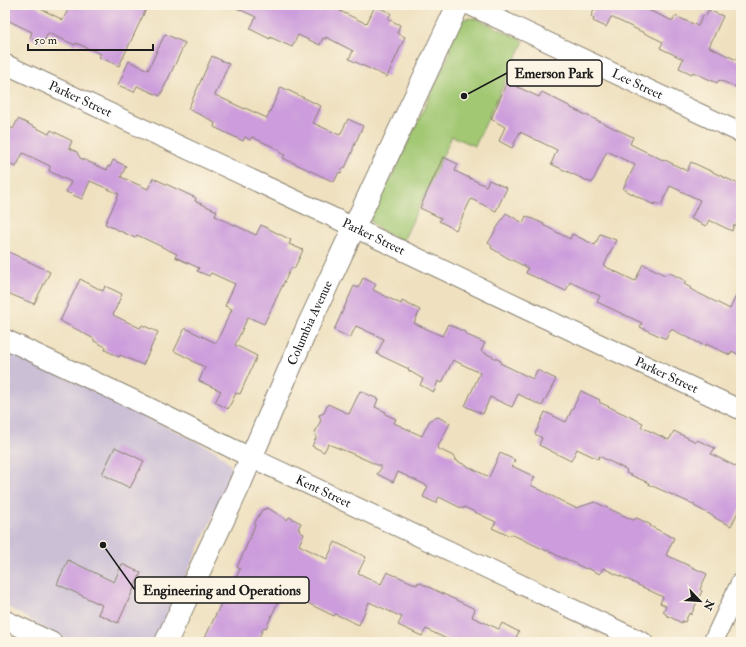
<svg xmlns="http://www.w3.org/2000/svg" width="746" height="647" font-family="'IM FELL Double Pica',serif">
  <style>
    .industrial { fill: #cbbfd5 }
    .green { fill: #a2c873; stroke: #5f7248 }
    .building { fill: #cc9cdc }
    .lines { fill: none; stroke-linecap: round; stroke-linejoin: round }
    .minor-casing { stroke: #867e6e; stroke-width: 21 }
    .tertiary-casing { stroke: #867e6e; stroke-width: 24 }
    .minor { stroke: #fff; stroke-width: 19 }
    .tertiary { stroke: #fff; stroke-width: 22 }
    .labels { text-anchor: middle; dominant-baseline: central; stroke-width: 3; stroke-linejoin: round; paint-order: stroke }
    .street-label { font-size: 13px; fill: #1c1c1c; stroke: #fcf5e5 }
    .leader { fill: none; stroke: #1c1c1c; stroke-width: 1.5 }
    .callout-dot { fill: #1c1c1c; stroke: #fcf5e5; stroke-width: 1.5 }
    .callout { fill: #fcf5e5; stroke: #1c1c1c; stroke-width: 1.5 }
    .callout-label { font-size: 14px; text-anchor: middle; font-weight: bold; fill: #1c1c1c }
  </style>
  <rect width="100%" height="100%" fill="#fcf5e5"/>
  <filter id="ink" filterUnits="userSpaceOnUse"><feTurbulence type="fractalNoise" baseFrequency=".025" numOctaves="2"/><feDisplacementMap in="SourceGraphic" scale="8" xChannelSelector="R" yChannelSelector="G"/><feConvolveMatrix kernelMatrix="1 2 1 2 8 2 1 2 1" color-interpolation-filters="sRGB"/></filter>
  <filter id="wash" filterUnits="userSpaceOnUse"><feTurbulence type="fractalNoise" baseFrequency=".012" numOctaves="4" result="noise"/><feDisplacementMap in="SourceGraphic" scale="16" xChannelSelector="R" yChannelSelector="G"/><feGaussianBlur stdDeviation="0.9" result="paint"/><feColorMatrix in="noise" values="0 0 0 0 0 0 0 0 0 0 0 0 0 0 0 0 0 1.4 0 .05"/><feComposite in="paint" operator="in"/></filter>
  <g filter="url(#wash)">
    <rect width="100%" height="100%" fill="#efe1c0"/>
    <path class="industrial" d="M5,347L216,451L224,458L229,463L231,467V478L155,642H71L46,630L17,612L5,606Z"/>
    <path class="green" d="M469,18L478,19L524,41L475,146L452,136L403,241C392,235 372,230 370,216L383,188L390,181L448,57L450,51L449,45L461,21L465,19Z"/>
    <g id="blocks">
      <g class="building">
        <path d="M5,5H33L63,20L70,5H148L119,66L99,57L101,54L76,43L75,45L48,33L45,40H44L42,43L30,38L32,32L5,19Z"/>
        <path d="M230,5H333L341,9L340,11L365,23L366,22L367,23L375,6L391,13L388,19L400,25L397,33L405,37L387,77L385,76L349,59L353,51L326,37V39L323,38L320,45L298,35L292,47L270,37V39L250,29L256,17Z"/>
        <path d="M586,5H651L648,10L673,21L675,16L698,26L703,15L706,16L708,10L723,16L709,47L741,62V89L719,80L717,83L693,72L692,74L679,68L683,59L660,48L663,42L611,17L606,27L593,21L594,19L591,17L594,9Z"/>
        <path d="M165,34L185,43L160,96L137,86L134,92L118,85L129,61L148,70Z"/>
        <path d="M212,56L229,64L215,95L245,109V108L267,118L281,87L321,106L313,123L340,135L348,119L363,126L353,148V150L345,168L342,169L341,173L339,172L334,182L283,158L285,155L279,152L280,150L252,137L250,140L245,137L243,141L214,127L215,123L211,121V120L188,109Z"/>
        <path d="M507,82L539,97L542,92L571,107V108L633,137L630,144L663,160V159L687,171L691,162L741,185V215L736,226L734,225L732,231L709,220L706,226L691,219L700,200L670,186L661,205L655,203L654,205L623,189L635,165L607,151L592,183L551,164L557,150L520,132L512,148L499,141L505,127L491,119Z"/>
        <path d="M18,119L49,134L51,130L72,141L69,148L77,152L80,158L107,170L108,166L110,167L113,160L126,166L121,177L148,189L153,178L196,198L195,201L217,211L215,216L256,235L261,225L291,240L289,244L303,250L294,269L291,268L264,324L248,317L235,345L257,356L240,394L236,393L228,409L215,402L221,391L199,381L205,367L192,361V360L174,351L185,328L216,343L232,309L225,306L235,284L211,273L209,276L197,271L199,268L175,257L177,254L137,235L135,238L105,224L119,194L90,181L82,199L66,192L71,182L49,171L50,167V166L23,153L16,167L5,162V125L13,129Z"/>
        <path d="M443,157L458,164L455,171L486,186L489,180L507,188L496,211L471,199L456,230L439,221L441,218L420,208Z"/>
        <path d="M506,213L523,223L526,216L544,224L543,225L570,239L572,234L595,245L600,234L616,240L604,266L635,281L643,264L665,275L670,273L686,281L684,284L691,288L690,289L730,309L741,285V356L732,351L730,355L706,344L705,346L671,329L666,339L640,327L642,323L597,302L600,296L570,282L566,291L526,273L528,268L508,258L491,248L492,246L488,243Z"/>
        <path d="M5,250L50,272L34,304L5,292Z"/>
        <path d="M363,278L376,284L373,290L401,304L402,301L420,310L414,323L442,336L448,324L465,332V334L485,343L481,351L501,361L500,363L533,379L537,370L556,379L542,406L518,394L512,407L490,397L483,414L465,406L480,373L453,360L442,383L438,381L434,392L420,385L423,379L408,370L409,369L377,354L384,339L356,326L350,338L334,330L354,286L358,288Z"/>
        <path d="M80,279L103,291L105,286L122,294L113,315L140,328L142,325L158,332L143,365L120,355L119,357L105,350L106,347L94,341V339L85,334L84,333L60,321Z"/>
        <path d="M360,391L378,399L375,407L386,412L385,414L396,419L394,423L422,436L430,420L438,417L450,423L437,448L455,457L454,459L459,462L489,477L500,453L515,460L512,466L535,477L531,485L567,504L576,508L595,502L633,520L637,518L651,525L650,526L674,538L666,555L707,574L700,589L702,591L691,615L689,613L685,622L682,621V623L666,615V614L663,612L666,606L660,603L663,597L632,582H633L603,568L600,574L587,568L586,569L564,558V559L547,550V551L511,534L509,536L492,528L496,522L464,507L463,509L439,497L436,503L423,497L428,486L398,472L393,482L377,474L382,467L353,454L328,444L324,452L312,446L317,436L314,435L321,420L319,415L324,413L328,404L349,414Z"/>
        <path d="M581,391L600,400L599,402L643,423L641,427L669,440L674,431L696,442L697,440L715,448L711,454L741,469V506L731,526L715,518V517L694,506L695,505L648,484L649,483L626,473L627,470L599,456L598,459L577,449L571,461L539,445L542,438L535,434L545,412L566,422Z"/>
        <path d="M115,447L144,461L130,488L102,474Z"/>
        <path d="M268,508L287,520L289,517L301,523L298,529H300L299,531L304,534L299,545L327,559L335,542L366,557L358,573L381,584L387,572L396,576H397L417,585L418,582L475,609L472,617L499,629L502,623L519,632L516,637L526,642H453L426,629L422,636L398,625L402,617L369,602L359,625L335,614L334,616L283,591L266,628L264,627L257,642H203L225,595H228L240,569L237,567L246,547L255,525L254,524L262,510Z"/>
        <path d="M68,560L114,582L122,564L141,573L118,623L98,614L102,605L57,584Z"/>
      </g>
    </g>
  </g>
  <g filter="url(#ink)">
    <use href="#blocks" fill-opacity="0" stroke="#867e6e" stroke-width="1"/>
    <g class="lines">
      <g class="minor-casing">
        <g id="minor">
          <path id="s1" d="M469,5L741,133"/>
          <path id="s2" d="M5,64L330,216L529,311L741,410"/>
          <path id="s3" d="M5,339L132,399L233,449L643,642"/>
          <path d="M5,620L52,642"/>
          <path d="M713,642L741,582"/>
        </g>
      </g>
      <g class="tertiary-casing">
        <g id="tertiary">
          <path id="s4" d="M166,642L239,486L307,328L458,5"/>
        </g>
      </g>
      <use href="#minor" class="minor"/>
      <use href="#tertiary" class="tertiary"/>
    </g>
  </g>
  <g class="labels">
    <g class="street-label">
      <text stroke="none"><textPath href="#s1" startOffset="186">Lee Street</textPath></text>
      <text stroke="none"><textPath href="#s2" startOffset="83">Parker Street</textPath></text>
      <text stroke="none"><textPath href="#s2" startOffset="407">Parker Street</textPath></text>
      <text stroke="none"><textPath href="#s4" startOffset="350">Columbia Avenue</textPath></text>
      <text stroke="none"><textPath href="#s2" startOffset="731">Parker Street</textPath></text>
      <text stroke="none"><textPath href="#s3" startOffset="353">Kent Street</textPath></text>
    </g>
  </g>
  <path class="leader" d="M464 96L507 73M103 545L135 590"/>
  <g class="callout-dot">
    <circle cx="464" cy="96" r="4"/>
    <circle cx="103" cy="545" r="4"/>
  </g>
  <g class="callout">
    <rect x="507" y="60" width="95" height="26" rx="4"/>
    <rect x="135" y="577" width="174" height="26" rx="4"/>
  </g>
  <g class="callout-label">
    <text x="554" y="78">Emerson Park</text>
    <text x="222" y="595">Engineering and Operations</text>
  </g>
  <rect width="746" height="647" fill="none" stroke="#fcf5e5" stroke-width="20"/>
  <g transform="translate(700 601) rotate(115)" stroke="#fcf5e5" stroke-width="3" paint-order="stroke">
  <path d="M0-3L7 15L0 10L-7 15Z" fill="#1c1c1c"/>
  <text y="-6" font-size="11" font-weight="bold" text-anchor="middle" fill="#1c1c1c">N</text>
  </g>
  <path d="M28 44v6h125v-6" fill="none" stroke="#1c1c1c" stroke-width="2"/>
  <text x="34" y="44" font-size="12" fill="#1c1c1c" stroke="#fcf5e5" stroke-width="3" paint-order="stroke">50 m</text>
</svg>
